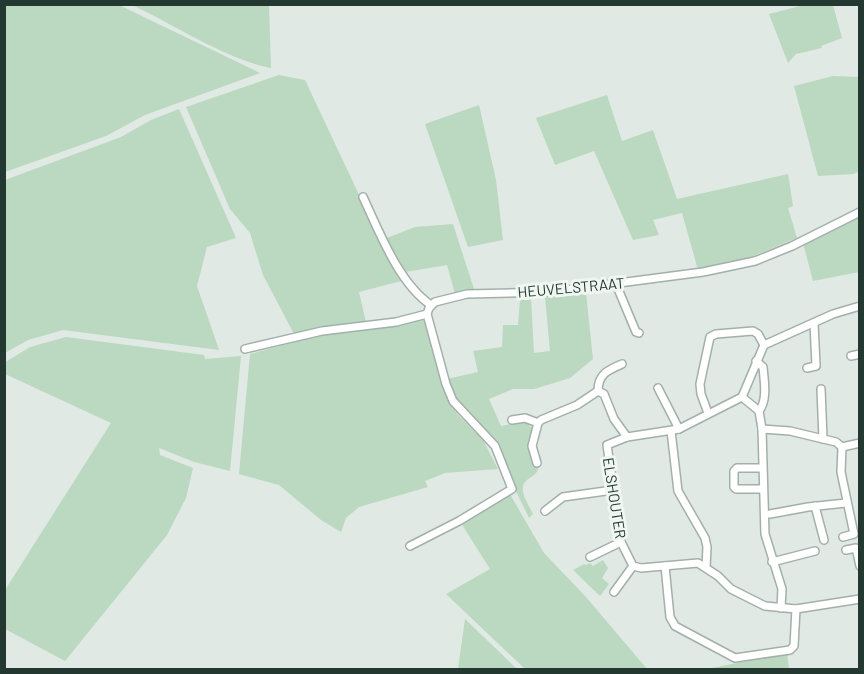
<svg xmlns="http://www.w3.org/2000/svg" width="864" height="674" font-family="Barlow,sans-serif">
  <style>
    .green { fill: #bad9c0 }
    .lines { fill: none; stroke-linecap: round; stroke-linejoin: round }
    .street-casing { stroke: #a3b0aa; stroke-width: 10 }
    .street { stroke: #fff; stroke-width: 7 }
    .labels { text-anchor: middle; dominant-baseline: central; stroke-width: 6; stroke-linejoin: round; paint-order: stroke }
    .street-label { font-size: 15px; fill: #223830; stroke: #f0f6f2 }
  </style>
  <rect width="100%" height="100%" fill="#e0e9e4"/>
  <g class="green">
    <path d="M4,5H119L260,73L145,115L106,136L5,172Z"/>
    <path d="M132,5H269L271,68C225,59 175,25 132,5Z"/>
    <path d="M804,5H833L842,38L821,46L822,48L796,54L788,63L769,14Z"/>
    <path d="M279,75L305,80L369,216L405,280L359,292L366,322L335,325L294,334L263,275L250,233L230,209L186,107Z"/>
    <path d="M833,76L859,77V171L854,174L818,176L794,86Z"/>
    <path d="M607,95L622,141L653,130L677,199L788,174L793,206L788,208L797,238L736,263L698,270L682,213L653,220L659,235L633,240L594,151L555,165L536,118Z"/>
    <path d="M479,105L496,180L503,240L468,247L425,124Z"/>
    <path d="M179,109L236,238L207,247L197,286L219,350L63,330L28,340L5,353V180L121,137L151,120Z"/>
    <path d="M859,214V272L813,281L803,243Z"/>
    <path d="M453,224L475,292L455,294L447,265L405,272L387,238L415,227Z"/>
    <path d="M586,293L593,359L570,378L534,389H513L489,399L501,426L524,421L533,429L530,446L538,470C535,476 531,476 526,481C517,490 529,505 533,514L529,518L512,483L501,452L454,398L447,379L478,372L473,351L502,347L503,325H518L520,299L531,298L534,353L550,351L545,297Z"/>
    <path d="M423,318L448,399L458,415L483,440L498,469L445,473L425,481L428,487L359,507L346,518L341,532L321,520L279,485L239,474L250,354L332,332Z"/>
    <path d="M66,337L204,355L205,359L241,356L230,471L194,462L159,448L160,455L193,468L186,498L167,535L65,661L5,629V590L111,423L5,374L4,363L30,347Z"/>
    <path d="M508,494L511,496L544,553L586,597L647,669H525L446,594L490,569L461,523Z"/>
    <path d="M603,560L608,568L602,578L609,584L600,596L573,570L584,564L586,565L590,563L593,566Z"/>
    <path d="M465,619L517,669H458Z"/>
    <path d="M787,653L789,669L702,670Z"/>
  </g>
  <g class="lines">
    <g class="street-casing">
      <g id="street">
        <path d="M363,197C379,231 399,284 431,305"/>
        <path d="M616,284L636,332L639,333"/>
        <path d="M860,306L833,314L764,345L742,397L679,429L627,437L607,445L621,542L633,566L641,568L698,563L718,576L731,589L765,606L796,609L860,599"/>
        <path d="M245,349L322,331L396,322L427,314L429,308L435,302L467,294L550,292L703,272L755,261L792,246L860,212"/>
        <path d="M851,356L860,354"/>
        <path d="M756,361L763,367C764,380 768,400 759,411L762,429L765,534L782,589L781,608"/>
        <path d="M807,368L816,366L814,323"/>
        <path d="M658,388L679,429"/>
        <path d="M821,389L823,439"/>
        <path d="M598,391C598,374 608,370 622,364"/>
        <path d="M742,397L759,411"/>
        <path d="M708,413L701,394L700,384L710,337L716,334L753,331L758,334L764,345"/>
        <path d="M512,420L525,418L538,423"/>
        <path d="M762,429L790,431L836,442L842,447L860,443"/>
        <path d="M671,431L678,491L705,538L707,547L706,567"/>
        <path d="M842,447L841,472L854,534L843,537"/>
        <path d="M537,463L532,446L538,423L541,420L577,405L598,391L604,394L614,419L627,437"/>
        <path d="M762,468H737L734,471V487L736,489H763"/>
        <path d="M815,506L824,540"/>
        <path d="M545,511L563,497L613,490"/>
        <path d="M770,514L808,507L846,503"/>
        <path d="M410,546L459,521L512,489L495,446L453,401L446,384L427,314"/>
        <path d="M846,550L856,548L860,566"/>
        <path d="M590,557L621,542"/>
        <path d="M772,562L815,551"/>
        <path d="M665,566L670,617L675,626L735,658L790,650L794,646L796,609"/>
        <path d="M614,592L633,566"/>
      </g>
    </g>
    <use href="#street" class="street"/>
  </g>
  <g class="labels">
    <g class="street-label">
      <text transform="translate(571 287) rotate(-5)">HEUVELSTRAAT</text>
      <text transform="translate(615 498) rotate(81)">ELSHOUTER</text>
    </g>
  </g>
  <rect width="864" height="674" fill="none" stroke="#223830" stroke-width="12"/>
</svg>
